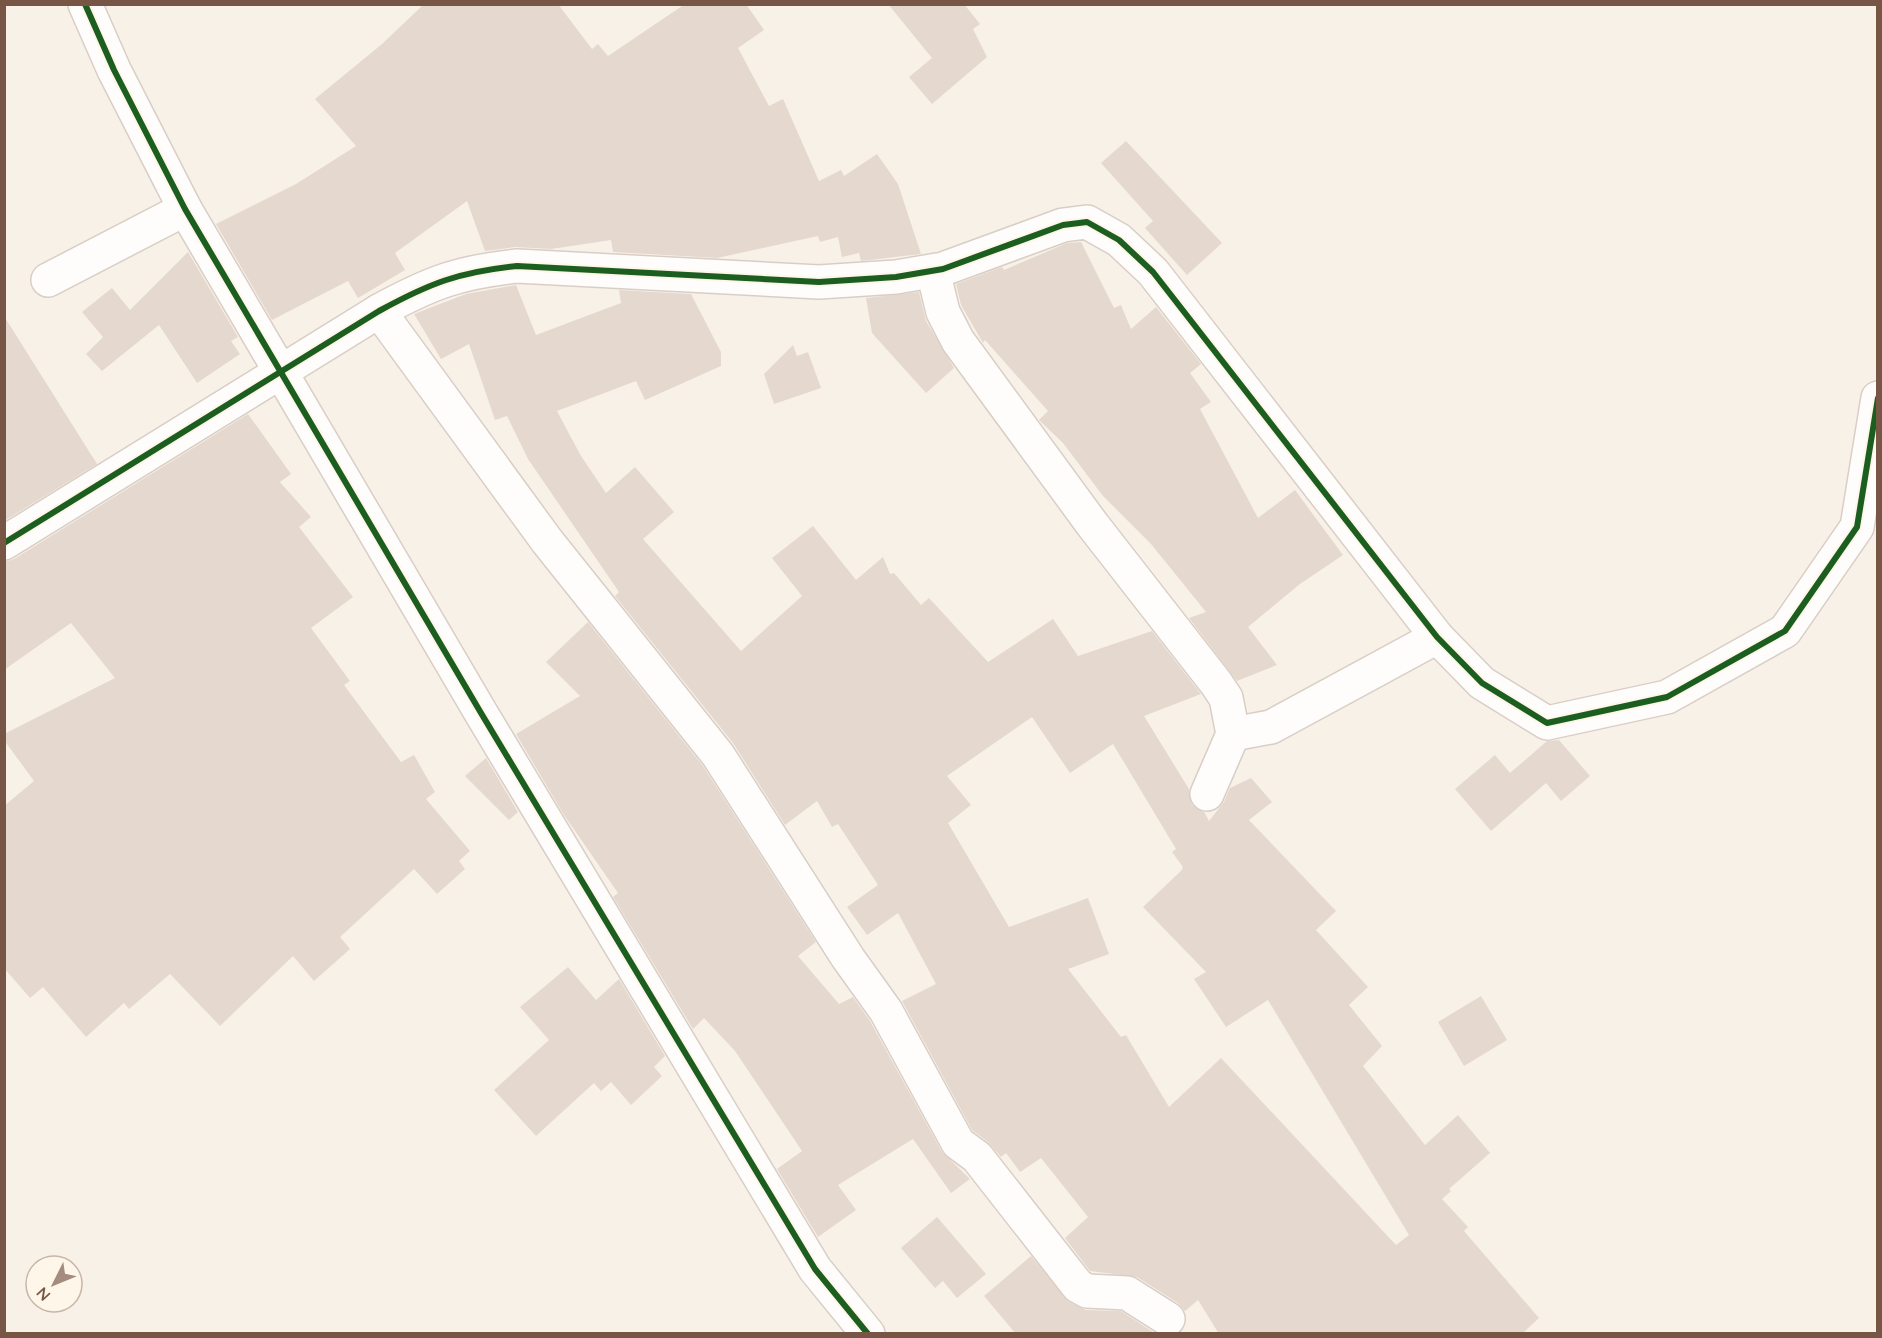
<svg xmlns="http://www.w3.org/2000/svg" width="1882" height="1338" font-family="Quicksand,sans-serif">
  <style>
    .building { fill: #e5d9cf; fill-rule: evenodd }
    .lines { fill: none; stroke-linecap: round; stroke-linejoin: round }
    .minor-casing { stroke: #d9cec6; stroke-width: 36 }
    .minor { stroke: #fefdfc; stroke-width: 33 }
    .cycleway-casing { stroke: #fff6ea; stroke-width: 10 }
    .cycleway { stroke: #1b5e20; stroke-width: 6 }
  </style>
  <rect width="100%" height="100%" fill="#f8f1e8"/>
  <g class="building">
    <path d="M424,4H558L592,49L598,44L608,56L685,4H746L764,30L738,48L769,106L783,99L819,181L841,170L844,176L877,154L898,184L921,254L861,261L859,253L842,257L838,237L820,242L818,236L717,258L613,252L611,240L551,249L515,247L485,251L467,201L395,253L405,270L358,298L348,281L272,320L216,224L296,184L356,146L315,99L382,44Z"/>
    <path d="M888,4H964L980,24L973,29L987,57L932,104L909,77L932,58Z"/>
    <path d="M1126,141L1222,243L1187,275L1145,228L1153,221L1101,163Z"/>
    <path d="M1081,242L1114,308L1121,305L1131,329L1156,307L1201,364L1190,373L1211,402L1200,409L1258,518L1295,490L1343,555L1300,584L1248,627L1277,665L1237,681L1189,618L1206,612L1151,544L1103,496L1063,443L1039,420L1048,411L985,340L983,343L961,305L956,284L1002,267L1004,270L1067,243Z"/>
    <path d="M188,252L238,337L231,341L240,354L197,383L159,325L102,371L86,354L103,337L82,312L112,288L130,310Z"/>
    <path d="M516,285L536,335L621,303L619,290L691,294L721,352V366L645,400L636,381L557,411L581,456L606,493L635,467L674,512L643,539L741,651L802,596L772,558L813,526L856,580L883,557L890,574L894,573L921,605L929,598L988,662L1053,619L1078,656L1152,631L1201,694L1144,716L1189,789L1192,805L1204,812L1209,821L1224,802L1230,788L1251,778L1272,802L1249,820L1336,911L1316,930L1368,987L1349,1005L1382,1046L1363,1066L1425,1145L1458,1115L1490,1153L1449,1189L1451,1191L1442,1199L1468,1227L1464,1231L1539,1318L1522,1334H1219L1198,1300L1185,1311L1178,1303L1137,1277L1090,1271L1065,1238L1088,1217L1041,1158L1020,1172L1006,1153L1001,1157L988,1142L972,1130L902,1001L936,984L898,913L867,935L847,907L878,885L838,824L832,827L817,801L785,825L733,743L615,596L619,592L528,459L507,416L495,420L469,344L441,359L414,314L466,294ZM1032,717L1070,773L1113,744L1176,849L1172,852L1183,867L1181,870L1184,868L1143,907L1206,972L1194,979L1226,1027L1268,1000L1409,1235L1396,1245L1221,1058L1169,1107L1126,1035L1121,1037L1068,969L1109,954L1088,898L1009,927L948,823L971,805L947,776Z"/>
    <path d="M919,292L926,321L954,368L926,393L872,333L866,298Z"/>
    <path d="M4,316L97,464L4,521Z"/>
    <path d="M793,345L797,356L808,352L821,388L774,404L764,374Z"/>
    <path d="M248,414L291,474L280,482L311,517L299,527L353,597L311,628L350,681L344,685L401,762L414,755L435,792L426,799L470,851L459,861L465,869L437,894L414,869L340,937L350,949L314,981L293,956L220,1026L170,974L129,1009L124,1003L86,1037L43,987L30,998L4,968V806L34,781L4,740V734L115,678L71,623L4,670V562L14,559Z"/>
    <path d="M588,622L703,766L816,942L798,956L839,1004L853,997L870,1021L942,1152L970,1179L951,1193L913,1139L838,1185L856,1210L818,1237L777,1169L802,1151L735,1051L704,1018L693,1029L613,897L618,893L564,815L516,734L580,696L546,662Z"/>
    <path d="M1559,740L1590,776L1561,801L1546,783L1491,831L1455,789L1495,755L1510,773L1547,741Z"/>
    <path d="M486,758L518,812L509,820L465,776Z"/>
    <path d="M568,967L596,1000L619,979L665,1056L654,1067L662,1076L631,1105L611,1082L601,1091L594,1083L536,1136L494,1090L549,1040L520,1007Z"/>
    <path d="M1481,996L1507,1040L1464,1066L1438,1022Z"/>
    <path d="M937,1217L986,1274L957,1298L943,1281L935,1288L901,1248Z"/>
    <path d="M1031,1256L1069,1302L1086,1310L1121,1311L1156,1334H1016L984,1296Z"/>
  </g>
  <g class="lines">
    <g class="minor-casing">
      <g id="minor">
        <path d="M85,4L114,70L185,209L481,713L815,1269L868,1334"/>
        <path d="M933,271L943,312L958,341L1092,524L1216,683L1226,698L1233,734"/>
        <path d="M48,280L185,209"/>
        <path d="M379,311L547,541L718,755L848,958L886,1011L958,1143L977,1157L1078,1286L1087,1291L1127,1293L1168,1319"/>
        <path d="M4,543L379,311C430,283 459,272 517,266L819,282L896,277L943,269L1063,225L1087,222L1119,240L1153,272L1437,637L1482,683L1547,723L1667,697L1785,631L1857,527L1878,398"/>
        <path d="M1207,794L1233,734L1271,727L1437,637"/>
      </g>
    </g>
    <use href="#minor" class="minor"/>
    <g class="cycleway-casing">
      <g id="cycleway">
        <path d="M85,4L114,70L185,209L481,713L815,1269L868,1334"/>
        <path d="M4,543L379,311C430,283 459,272 517,266L819,282L896,277L943,269L1063,225L1087,222L1119,240L1153,272L1437,637L1482,683L1547,723L1667,697L1785,631L1857,527L1878,398"/>
      </g>
    </g>
    <use href="#cycleway" class="cycleway"/>
  </g>
  <rect width="1882" height="1338" fill="none" stroke="#785646" stroke-width="12"/>
  <g transform="translate(54 1284) rotate(227)"><circle r="28" fill="#fff6ea" stroke="#c9b6a8" stroke-width="1.5"/>
  <path d="M0-4.5L10 22L0 15L-10 22Z" fill="#a58c7f"/>
  <text y="-9" font-size="16" font-weight="bold" text-anchor="middle" fill="#785646">N</text>
  </g>
</svg>
